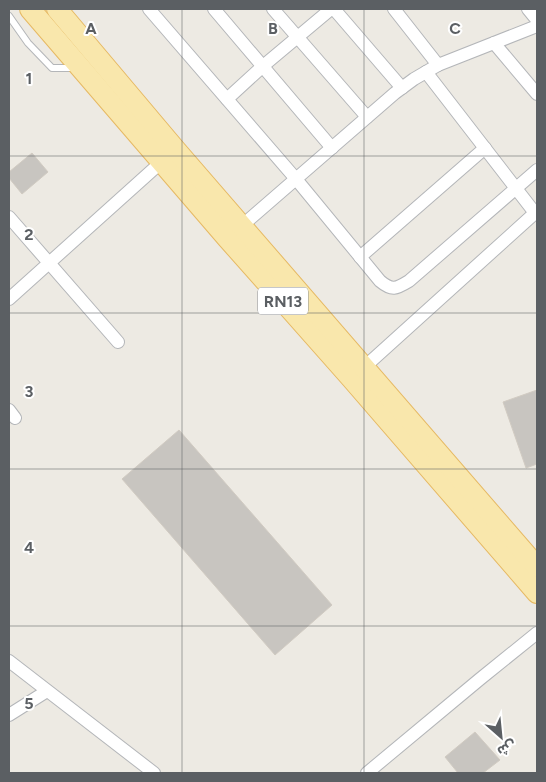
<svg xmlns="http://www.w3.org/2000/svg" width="546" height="782" font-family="Figtree,'Noto Sans Arabic',sans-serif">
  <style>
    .building { fill: #c8c5c0; stroke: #d1cbc2 }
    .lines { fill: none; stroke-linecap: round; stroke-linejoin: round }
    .service-casing { stroke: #b4b6b9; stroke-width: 8 }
    .minor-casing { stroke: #b4b6b9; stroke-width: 14 }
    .primary-casing { stroke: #e6b963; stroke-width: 22 }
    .service { stroke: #fff; stroke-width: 6 }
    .minor { stroke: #fff; stroke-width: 12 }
    .primary { stroke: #f9e7ac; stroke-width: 20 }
    .grid { fill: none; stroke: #5b5f63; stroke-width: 1; stroke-opacity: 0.55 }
    .labels { text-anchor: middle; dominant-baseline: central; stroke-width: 4; stroke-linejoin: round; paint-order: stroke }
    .shield { fill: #fff; stroke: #8c8f92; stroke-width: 1 }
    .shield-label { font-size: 16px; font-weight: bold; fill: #5b5f63 }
    .grid-label { font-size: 16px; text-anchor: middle; font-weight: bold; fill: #5b5f63; stroke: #fff; stroke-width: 4; stroke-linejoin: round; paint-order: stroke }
  </style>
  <rect width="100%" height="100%" fill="#edeae3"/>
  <g class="building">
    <path d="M32,153L48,172L22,194L9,178V172Z"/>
    <path d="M537,390V464L526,468L503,402Z"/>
    <path d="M179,430L332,605L275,655L122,479Z"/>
    <path d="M475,732L500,760L483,773H458L445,757Z"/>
  </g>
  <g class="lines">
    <g class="service-casing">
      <path id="service" d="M9,16L28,43L52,68H75"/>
    </g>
    <g class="minor-casing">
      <g id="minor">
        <path d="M149,9L296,179L380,281C392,291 396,289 409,281L537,170"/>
        <path d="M214,9L332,148"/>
        <path d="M273,9L367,117"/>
        <path d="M334,9L402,88"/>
        <path d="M394,9L438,65"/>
        <path d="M528,9L537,20"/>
        <path d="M494,43L537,94"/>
        <path d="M426,72L535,213"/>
        <path d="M227,99L263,66L331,9"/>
        <path d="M9,217L118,342"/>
        <path d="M237,230L395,93L414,79L438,65L537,26"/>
        <path d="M360,257L485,148"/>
        <path d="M9,299L167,157"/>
        <path d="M359,372L535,213H537"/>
        <path d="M9,410L15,418"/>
        <path d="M9,661L154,773"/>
        <path d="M9,715L47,691"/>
        <path d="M367,773L480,679L537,633"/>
      </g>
    </g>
    <g class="primary-casing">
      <g id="primary">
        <path d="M30,9L227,238L351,378L537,593"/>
        <path d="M57,9L175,149L537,567"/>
      </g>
    </g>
    <use href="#service" class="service"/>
    <use href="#minor" class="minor"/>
    <use href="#primary" class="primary"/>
  </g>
  <path class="grid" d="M182,9V773M364,9V773M9,156H537M9,313H537M9,469H537M9,626H537"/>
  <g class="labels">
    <rect class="shield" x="258" y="287.5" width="50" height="27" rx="4"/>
    <g class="shield-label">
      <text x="283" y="301">RN13</text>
    </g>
  </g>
  <g class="grid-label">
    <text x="91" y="34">A</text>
    <text x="273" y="34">B</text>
    <text x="455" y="34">C</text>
    <text x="29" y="84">1</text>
    <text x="29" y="240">2</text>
    <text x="29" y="397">3</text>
    <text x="29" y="553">4</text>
    <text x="29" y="709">5</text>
  </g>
  <rect width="546" height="782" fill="none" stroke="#5b5f63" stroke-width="20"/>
  <g transform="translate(501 737) rotate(153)" stroke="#ffffff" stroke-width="4" paint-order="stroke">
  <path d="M0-4L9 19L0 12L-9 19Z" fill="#5b5f63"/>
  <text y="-8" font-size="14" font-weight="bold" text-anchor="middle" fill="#5b5f63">ش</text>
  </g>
</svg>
